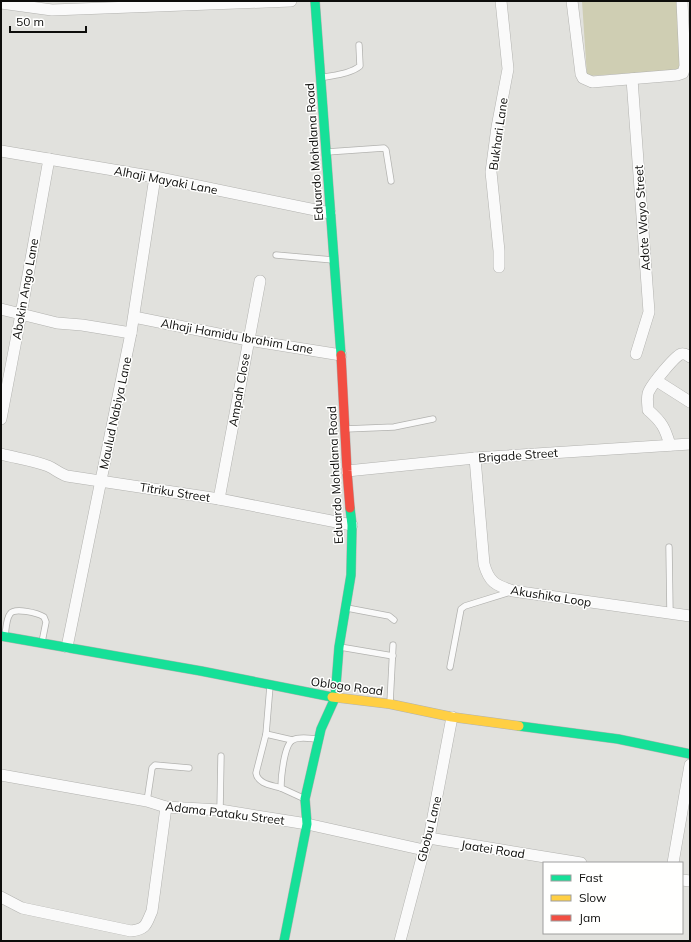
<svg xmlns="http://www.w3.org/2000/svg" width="691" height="942" font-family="Mulish,sans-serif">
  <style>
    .green { fill: #cfceb3 }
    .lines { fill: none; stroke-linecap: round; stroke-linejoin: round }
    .lane-casing { stroke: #b2b2af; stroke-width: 7 }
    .street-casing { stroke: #b2b2af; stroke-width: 12 }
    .fast-casing { stroke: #b2b2af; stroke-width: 10 }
    .slow-casing { stroke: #b2b2af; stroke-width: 10 }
    .jam-casing { stroke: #b2b2af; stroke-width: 10 }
    .lane { stroke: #fafafa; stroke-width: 5.5 }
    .street { stroke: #fafafa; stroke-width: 11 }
    .fast { stroke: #16e098; stroke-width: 9 }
    .slow { stroke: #ffcf43; stroke-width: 9 }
    .jam { stroke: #f24e42; stroke-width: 9 }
    .labels { text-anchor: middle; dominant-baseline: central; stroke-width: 3; stroke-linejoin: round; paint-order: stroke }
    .street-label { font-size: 12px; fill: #0d0d0b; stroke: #fffffe }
  </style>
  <rect width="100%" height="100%" fill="#e1e1dd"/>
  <path class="green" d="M582,1H678L682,70L587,76Z"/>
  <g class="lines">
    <g class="lane-casing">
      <g id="lane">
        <path d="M321,78C334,75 350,74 360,66L359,45"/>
        <path d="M327,152L384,148L386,150L391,181"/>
        <path d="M276,255L333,260"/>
        <path d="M345,429L394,427L433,419"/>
        <path d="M669,547L670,613"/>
        <path d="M347,608L389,616L394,620"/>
        <path d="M5,636C6,630 6,619 10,614C14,607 38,613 44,617L46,622L42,642"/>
        <path d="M340,647L393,656"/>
        <path d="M450,667L461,609L465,606L510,592"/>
        <path d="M270,686L266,734L256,773C258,784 271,785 281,788"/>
        <path d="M390,703L393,645"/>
        <path d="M266,734L292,740"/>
        <path d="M305,799L281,788C281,778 284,744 293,740C300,736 311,739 318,739"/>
        <path d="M147,801L152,768L155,765L189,768"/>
        <path d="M220,810L221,756"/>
      </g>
    </g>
    <g class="street-casing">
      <g id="street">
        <path d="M572,1L581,74L583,78L592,82L677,75L683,73L685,66L682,1"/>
        <path d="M1,3L52,10L291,1"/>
        <path d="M632,79L649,312L636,354"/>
        <path d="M1,151L155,177L330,213"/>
        <path d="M499,267V251L491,172L497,127L508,69L501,1"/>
        <path d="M1,309L57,323L82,325L131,333"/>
        <path d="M134,317L248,340L341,355"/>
        <path d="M657,381L690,402"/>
        <path d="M1,419L21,314L49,159"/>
        <path d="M670,445C665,428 662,422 648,410C648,404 646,396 649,391C653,383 674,357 681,354C685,353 687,355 690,357"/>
        <path d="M1,454C16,458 33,460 48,466C55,469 60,474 67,476L219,499L352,525"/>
        <path d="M475,458L484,564C489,582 495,585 513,591L690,616"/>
        <path d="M347,471L475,458L690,444"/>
        <path d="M219,499L260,281"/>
        <path d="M67,647L131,333L155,177"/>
        <path d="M1,775L147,801L166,807L220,810L307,824L424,850"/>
        <path d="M429,838L581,863"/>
        <path d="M673,863L690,765"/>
        <path d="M682,880L690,881"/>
        <path d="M1,897L22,908L131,931C147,929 146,924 152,911L166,807"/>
        <path d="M400,941L424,850L429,838L452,717"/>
      </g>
    </g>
    <g class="fast-casing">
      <g id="fast">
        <path d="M315,1L341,355"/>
        <path d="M1,636L201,671L332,697"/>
        <path d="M519,726L618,739L690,754"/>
        <path d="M284,941L307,824L305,799L321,729L335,698L339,647L351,575L352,525L350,508"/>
      </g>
    </g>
    <g class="slow-casing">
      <path id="slow" d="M332,697L390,704L452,717L519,726"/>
    </g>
    <g class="jam-casing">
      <path id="jam" d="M341,355L347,471L350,508"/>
    </g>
    <use href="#lane" class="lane"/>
    <use href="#street" class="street"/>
    <use href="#fast" class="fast"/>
    <use href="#slow" class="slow"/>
    <use href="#jam" class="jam"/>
  </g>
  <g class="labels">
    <g class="street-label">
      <text transform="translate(498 134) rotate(-82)">Bukhari Lane</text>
      <text transform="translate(314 152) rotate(-94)">Eduardo Mohdlana Road</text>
      <text transform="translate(166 180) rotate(11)">Alhaji Mayaki Lane</text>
      <text transform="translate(642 218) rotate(-94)">Adote Wayo Street</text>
      <text transform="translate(25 289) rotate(-80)">Abokin Ango Lane</text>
      <text transform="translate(237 336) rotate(10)">Alhaji Hamidu Ibrahim Lane</text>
      <text transform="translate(239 390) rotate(-80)">Ampah Close</text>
      <text transform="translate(115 413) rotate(-78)">Maulud Nabiya Lane</text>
      <text transform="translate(518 455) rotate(-4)">Brigade Street</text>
      <text transform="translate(335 475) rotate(-93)">Eduardo Mohdlana Road</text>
      <text transform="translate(175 492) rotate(9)">Titriku Street</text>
      <text transform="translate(551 596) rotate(9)">Akushika Loop</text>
      <text transform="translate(347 686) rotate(8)">Oblogo Road</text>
      <text transform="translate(225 813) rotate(7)">Adama Pataku Street</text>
      <text transform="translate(429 829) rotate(-76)">Gbobu Lane</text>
      <text transform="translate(493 849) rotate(9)">Jaatei Road</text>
    </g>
  </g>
  <rect width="691" height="942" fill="none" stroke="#0d0d0b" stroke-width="4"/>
  <rect x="543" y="862" width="140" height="72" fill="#fffffe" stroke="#9e9e9d"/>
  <rect x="551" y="875" width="20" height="6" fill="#16e098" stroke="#9e9e9d"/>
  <text x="579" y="882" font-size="12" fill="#0d0d0b">Fast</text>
  <rect x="551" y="895" width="20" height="6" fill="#ffcf43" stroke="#9e9e9d"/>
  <text x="579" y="902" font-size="12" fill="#0d0d0b">Slow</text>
  <rect x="551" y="915" width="20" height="6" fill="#f24e42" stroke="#9e9e9d"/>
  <text x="579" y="922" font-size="12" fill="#0d0d0b">Jam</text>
  <path d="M10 26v6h76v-6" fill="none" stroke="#0d0d0b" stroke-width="2"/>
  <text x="16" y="26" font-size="12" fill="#0d0d0b" stroke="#fffffe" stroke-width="3" paint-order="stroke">50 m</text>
</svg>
